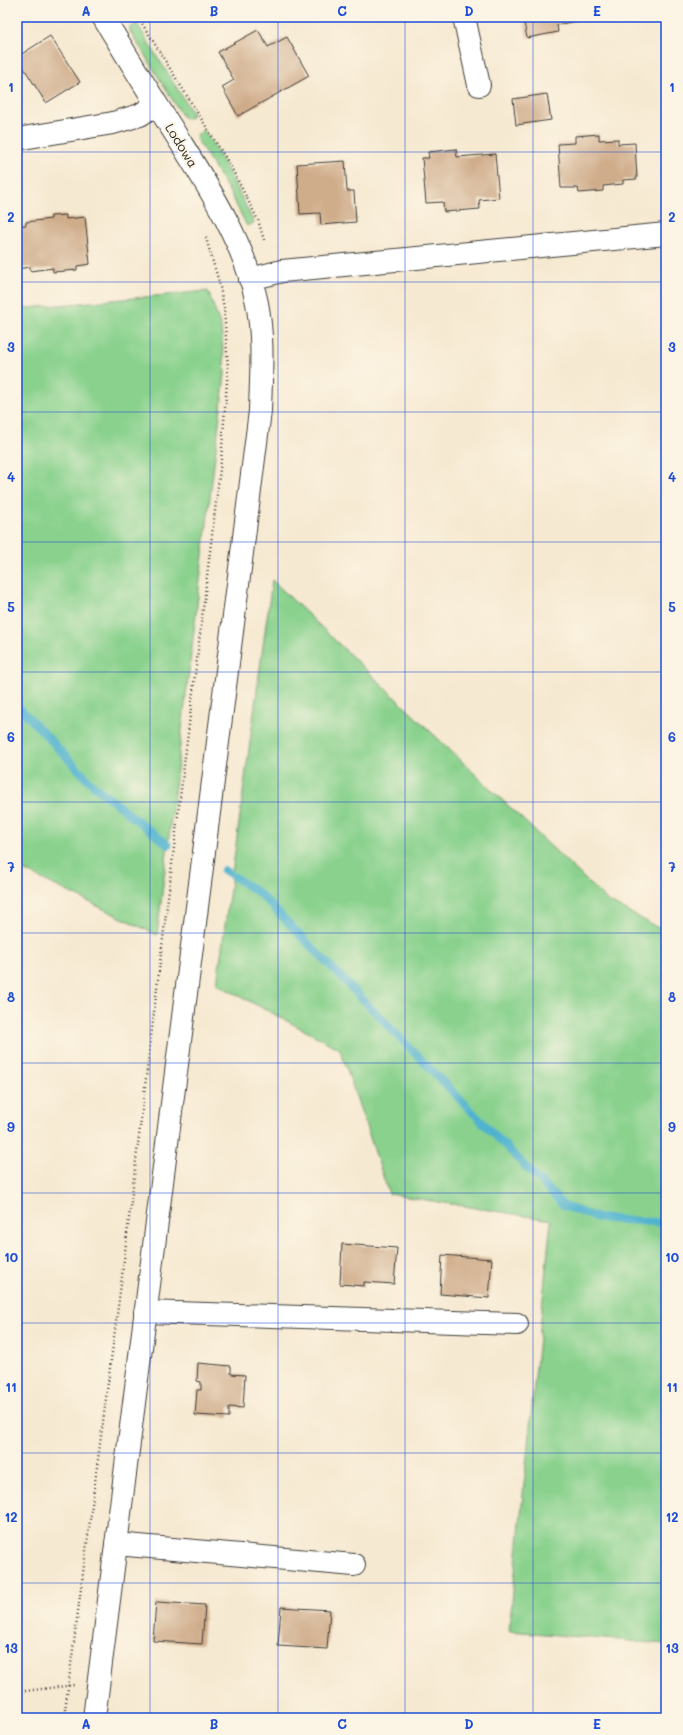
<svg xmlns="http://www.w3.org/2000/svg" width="683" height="1735" font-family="Mali,sans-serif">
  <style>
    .green { fill: #89d18d; stroke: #527654 }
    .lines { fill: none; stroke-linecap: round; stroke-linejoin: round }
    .stream { stroke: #50b3cf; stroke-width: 8 }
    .building { fill: #cfac8a }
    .minor-casing { stroke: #3d3b37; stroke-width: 24 }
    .path { stroke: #3d3b37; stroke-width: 2.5; stroke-dasharray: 1 3; stroke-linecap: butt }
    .minor { stroke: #fff; stroke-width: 22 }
    .grid { fill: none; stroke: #1d4ed8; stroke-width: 1; stroke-opacity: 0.55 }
    .labels { text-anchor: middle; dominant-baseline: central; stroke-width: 4; stroke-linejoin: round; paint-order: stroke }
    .street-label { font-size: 13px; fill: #1c1c1c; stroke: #fcf5e5 }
    .neatline { fill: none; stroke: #1d4ed8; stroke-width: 1.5 }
    .grid-label { font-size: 13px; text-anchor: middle; font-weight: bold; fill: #1d4ed8 }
  </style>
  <rect width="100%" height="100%" fill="#fcf5e5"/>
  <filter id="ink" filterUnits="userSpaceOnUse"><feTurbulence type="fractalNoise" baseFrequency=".025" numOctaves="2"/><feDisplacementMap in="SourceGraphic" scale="8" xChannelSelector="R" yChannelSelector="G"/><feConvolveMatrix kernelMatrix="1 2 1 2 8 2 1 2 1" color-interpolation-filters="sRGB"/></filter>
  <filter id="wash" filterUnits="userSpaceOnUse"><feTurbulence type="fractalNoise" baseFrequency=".012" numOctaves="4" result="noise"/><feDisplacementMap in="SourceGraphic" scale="16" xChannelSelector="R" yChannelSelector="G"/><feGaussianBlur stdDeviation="0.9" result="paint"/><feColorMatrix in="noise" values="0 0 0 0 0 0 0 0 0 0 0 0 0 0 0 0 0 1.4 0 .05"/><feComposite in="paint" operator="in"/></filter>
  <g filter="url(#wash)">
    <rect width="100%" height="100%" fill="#f6e9d1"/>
    <g class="green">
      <path d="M137,24L193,114L187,119L183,117L130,31V27Z"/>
      <path d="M204,130C223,160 239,191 254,223L247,226L229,191L196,138L197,135Z"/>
      <path d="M208,291L221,327L225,374L157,935L17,867V309Z"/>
      <path d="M272,580L608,901L659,928L666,929V1644L509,1631L551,1220L389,1194L340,1049L217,984Z"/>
    </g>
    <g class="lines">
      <g class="stream">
        <path d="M17,705L94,786L168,845"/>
        <path d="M224,870L260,894L564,1206L598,1218L666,1223"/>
      </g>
    </g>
    <g id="blocks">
      <g class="building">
        <path d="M523,17H579L580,20L557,25L558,32L527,38Z"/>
        <path d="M258,30L268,47L287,37L309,76L238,116L222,87L234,80L218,52Z"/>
        <path d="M50,36L80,82L46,103L17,57Z"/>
        <path d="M547,94L551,120L516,125L513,99Z"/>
        <path d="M599,134V140L618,139V144L635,143L637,179L623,180V184L603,186V191L579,193L578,188H561L558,144L575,143V136Z"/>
        <path d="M456,149L457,157L495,154L499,198L479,200L480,209L444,212L443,202L426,203L422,158H429L428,152Z"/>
        <path d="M345,161L347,191H354L356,222L321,225L320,213L300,214L297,164Z"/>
        <path d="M66,215V219L85,217L90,264L77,266V270L53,272V268L30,271V267L17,269V226L26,225V222L51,219V216Z"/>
        <path d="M342,1244L397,1248L394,1284L364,1282V1286L340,1284Z"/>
        <path d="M442,1255L492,1259L489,1298L440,1294Z"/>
        <path d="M198,1363L231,1366V1374L245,1375L243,1408L229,1407V1417L195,1415L197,1390H201V1382L197,1381Z"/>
        <path d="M156,1602L205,1605L202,1644L153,1641Z"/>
        <path d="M281,1607L330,1610L327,1649L278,1646Z"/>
      </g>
    </g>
  </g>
  <g filter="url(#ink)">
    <use href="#blocks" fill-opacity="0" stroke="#3d3b37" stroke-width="1"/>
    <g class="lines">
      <g class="minor-casing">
        <g id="minor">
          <path d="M464,17L479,85"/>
          <path d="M17,139L113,123L140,115L156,104"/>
          <path d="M250,279L282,271L666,234"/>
          <path d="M145,1312L517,1324"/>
          <path d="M116,1544L354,1565"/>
          <path d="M94,1718L260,411C261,375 264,339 257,303C244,241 209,188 176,135C151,96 127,56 103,17"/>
        </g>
      </g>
      <g class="path">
        <path d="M138,17L230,165L258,220L264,240"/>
        <path d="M17,1692L74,1685"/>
        <path d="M64,1718L121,1284L221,461L228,368L224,308L219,282L205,235"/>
      </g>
      <use href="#minor" class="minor"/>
    </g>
  </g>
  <path class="grid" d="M150,17V1718M278,17V1718M405,17V1718M533,17V1718M17,152H666M17,282H666M17,412H666M17,542H666M17,672H666M17,802H666M17,933H666M17,1063H666M17,1193H666M17,1323H666M17,1453H666M17,1583H666"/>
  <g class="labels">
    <g class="street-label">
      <text transform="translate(182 145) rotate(58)">Lodowa</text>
    </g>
  </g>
  <rect width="683" height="1735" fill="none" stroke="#fcf5e5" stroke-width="44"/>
  <rect x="22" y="22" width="639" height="1691" class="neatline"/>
  <g class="grid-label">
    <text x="86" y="16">A</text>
    <text x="214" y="16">B</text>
    <text x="342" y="16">C</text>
    <text x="469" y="16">D</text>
    <text x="597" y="16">E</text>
    <text x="11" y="92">1</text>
    <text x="672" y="92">1</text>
    <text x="11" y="222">2</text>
    <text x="672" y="222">2</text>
    <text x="11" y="352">3</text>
    <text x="672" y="352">3</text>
    <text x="11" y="482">4</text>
    <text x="672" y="482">4</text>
    <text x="11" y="612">5</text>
    <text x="672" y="612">5</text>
    <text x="11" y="742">6</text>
    <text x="672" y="742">6</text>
    <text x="11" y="872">7</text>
    <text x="672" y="872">7</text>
    <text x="11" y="1002">8</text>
    <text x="672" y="1002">8</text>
    <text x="11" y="1132">9</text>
    <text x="672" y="1132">9</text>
    <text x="11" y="1262">10</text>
    <text x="672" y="1262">10</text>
    <text x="11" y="1392">11</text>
    <text x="672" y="1392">11</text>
    <text x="11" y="1522">12</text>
    <text x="672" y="1522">12</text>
    <text x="11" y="1653">13</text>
    <text x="672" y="1653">13</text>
    <text x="86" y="1729">A</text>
    <text x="214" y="1729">B</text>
    <text x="342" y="1729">C</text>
    <text x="469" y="1729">D</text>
    <text x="597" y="1729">E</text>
  </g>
</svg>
